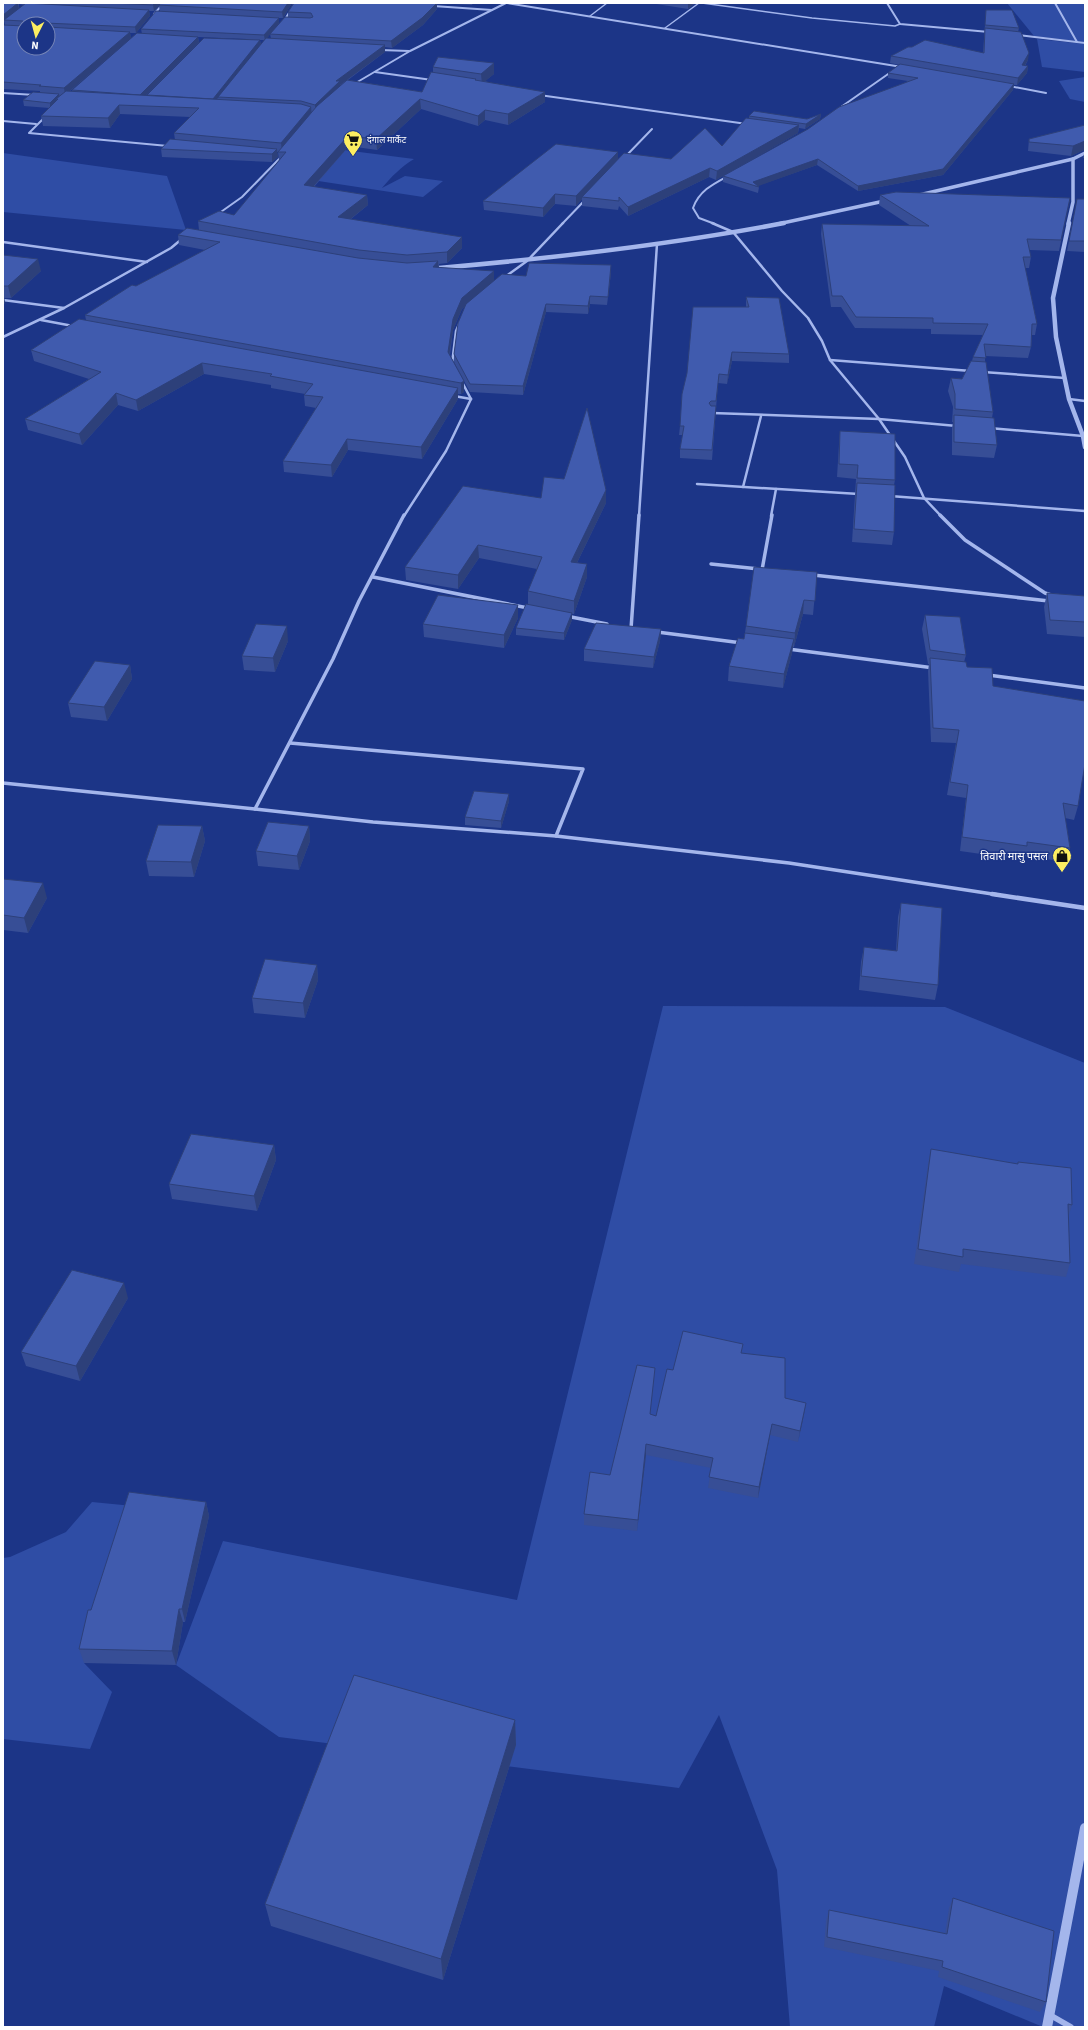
<svg xmlns="http://www.w3.org/2000/svg" width="1088" height="2030" font-family="'Source Sans 3','Noto Sans Devanagari',sans-serif">
  <style>
    .green { fill: #2f4da5 }
    .lines { fill: none; stroke-linecap: round; stroke-linejoin: round }
    .service { stroke: #a4b6ec; stroke-width: 1.5 }
    .minor-far4 { stroke: #a4b6ec; stroke-width: 2 }
    .minor-far3 { stroke: #a4b6ec; stroke-width: 2.5 }
    .minor-far2 { stroke: #a4b6ec; stroke-width: 3.5 }
    .minor-far1 { stroke: #a4b6ec; stroke-width: 4.5 }
    .minor { stroke: #a4b6ec; stroke-width: 5.5 }
    .tertiary-far2 { stroke: #a4b6ec; stroke-width: 3.5 }
    .tertiary-far1 { stroke: #a4b6ec; stroke-width: 4.5 }
    .tertiary { stroke: #a4b6ec; stroke-width: 10 }
    .wall { fill: #374e96; fill-rule: evenodd }
    .shaded-wall { fill: #2d407a }
    .building { fill: #405bae; stroke: #2d407a }
    .labels { text-anchor: middle; dominant-baseline: central; stroke-width: 3; stroke-linejoin: round; paint-order: stroke }
    .far-poi-label { font-size: 9px; fill: #fff; stroke: #1c3587; text-anchor: start }
    .poi-label { font-size: 11px; fill: #fff; stroke: #1c3587; text-anchor: end }
  </style>
  <rect width="100%" height="100%" fill="#1c3587"/>
  <g class="green">
    <path d="M1007,3H1085V42L1034,36Z"/>
    <path d="M1037,39L1085,44V72L1042,67Z"/>
    <path d="M1085,77V102L1070,99L1059,81Z"/>
    <path d="M305,145L414,159C401,167 391,177 382,188L405,176L443,181L423,197L279,175Z"/>
    <path d="M3,153L167,176L186,230L3,212Z"/>
    <path d="M663,1006L945,1007L1085,1063V2027H1043L944,1986L934,2027H790L777,1870L719,1715L679,1788L279,1737L176,1665L223,1541L517,1600Z"/>
    <path d="M92,1502L133,1506L84,1663L112,1692L90,1749L3,1739V1558L10,1557L66,1532Z"/>
  </g>
  <g class="lines">
    <g class="service">
      <path d="M702,3L812,18L895,26L900,24"/>
      <path d="M590,16L607,3"/>
      <path d="M665,28L699,3"/>
    </g>
    <g class="minor-far4">
      <path d="M507,3L902,67"/>
      <path d="M887,3L900,24L989,32"/>
      <path d="M1055,3L1077,42"/>
      <path d="M433,6L492,10"/>
      <path d="M154,14L164,3"/>
      <path d="M284,21L295,3"/>
      <path d="M1018,35L1085,43"/>
      <path d="M380,50L409,51"/>
      <path d="M375,72L432,80"/>
      <path d="M354,84L410,51L506,3"/>
      <path d="M1009,86L1046,93"/>
      <path d="M3,93L35,95"/>
      <path d="M539,95L747,124"/>
      <path d="M841,107L891,72"/>
      <path d="M46,116L29,133L168,146"/>
      <path d="M3,121L36,124"/>
      <path d="M625,157L652,129"/>
      <path d="M218,214L242,197L282,156"/>
      <path d="M562,224L586,199"/>
      <path d="M715,224L699,218L693,208C699,191 713,184 728,176"/>
    </g>
    <g class="minor-far3">
      <path d="M712,223L733,232L782,291L808,318L822,341L830,360L879,419L905,457L924,498L941,516"/>
      <path d="M3,242L147,262"/>
      <path d="M505,277L527,261L563,223"/>
      <path d="M3,300L64,308"/>
      <path d="M41,320L73,326"/>
      <path d="M3,337L64,308L171,248L183,238"/>
      <path d="M830,360L971,371"/>
      <path d="M452,364L456,331L460,322"/>
      <path d="M983,372L1065,378"/>
      <path d="M462,382L471,399"/>
      <path d="M454,396L471,399"/>
      <path d="M1069,399L1085,401"/>
      <path d="M712,413L879,419L957,426"/>
      <path d="M989,428L1083,436"/>
      <path d="M697,484L859,494"/>
      <path d="M743,487L761,416"/>
      <path d="M890,496L1085,511"/>
      <path d="M404,516L446,451L471,399"/>
      <path d="M639,516L657,244"/>
      <path d="M771,516L776,489"/>
    </g>
    <g class="minor-far2">
      <path d="M940,515L965,540L1045,593L1051,595"/>
      <path d="M711,564L759,569"/>
      <path d="M762,570L772,515"/>
      <path d="M813,575L1049,601"/>
      <path d="M373,577L528,608"/>
      <path d="M566,616L607,624"/>
      <path d="M631,629L639,515"/>
      <path d="M657,632L742,643"/>
      <path d="M788,649L934,668"/>
      <path d="M988,675L1085,688"/>
      <path d="M290,743L583,769L556,836"/>
      <path d="M3,783L255,809L333,659L359,601L404,515"/>
      <path d="M255,809L373,822L556,836L789,863L999,895"/>
    </g>
    <path class="minor-far1" d="M992,894L1085,908"/>
    <path class="minor" d="M1050,2015L1071,2027"/>
    <g class="tertiary-far2">
      <path d="M919,195L1073,159L1085,153"/>
      <path d="M778,224L889,200"/>
      <path d="M1068,224L1073,202V159"/>
    </g>
    <g class="tertiary-far1">
      <path d="M1069,223L1053,298L1056,337L1069,399L1083,436L1085,447"/>
      <path d="M439,268C555,258 669,245 784,223"/>
    </g>
    <path class="tertiary" d="M1047,2027L1085,1828"/>
  </g>
  <g class="wall">
    <path d="M3,3H28L27,4H33V3H292L283,18H279V23L267,38L271,39L270,34L288,17V12L294,3H473L472,5L437,3V9L423,25L392,48L385,47V52L348,80L422,92L433,73V67L494,63V74L485,81L545,102L508,125L485,120L478,126L421,109L377,150L349,146L314,187L367,195L368,205L351,219L462,248L447,263L439,264V267L494,281L526,276L611,273L607,305L590,304L588,314L546,312L523,395L470,392L454,362V354L465,306L462,309L453,330L450,355L464,381V392L461,394H458V399L422,459L348,450L332,477L284,472L283,461L316,408L305,406L304,395L305,394L271,388V385L204,374L138,411L118,405L82,445L28,430L25,419L89,379L34,361L31,350L86,320L85,315L136,286L205,250L179,245L178,235L199,230L198,221L234,215L279,161L278,152H277L278,157L272,162L162,157L161,149L175,140L174,133L190,117L120,114L110,128L43,126L41,116L49,108L24,106L23,100L40,93V91L3,89V25H5L4,21L3,22ZM19,4L25,5L19,9ZM159,6L160,12L141,29L142,34L72,90V91H70L131,38L130,33H136L150,16L149,11H154ZM24,24H48V48H24ZM198,37L246,39L146,95L199,42ZM260,40H265L261,45Z"/>
    <path d="M650,3H695L688,9Z"/>
    <path d="M986,10L1019,28L1018,32L1028,60L1025,66H1028L1027,73L1017,85H1014L1013,90L943,175L858,191L817,165L757,186L759,187L758,193L723,182V176L908,81L888,78V73L900,65L890,63L891,56L983,53Z"/>
    <path d="M821,114L820,119L805,129L799,128L798,133L716,180L709,177L628,216L619,206L618,210L582,206V199L576,206L555,204L543,217L484,210L483,201L671,159L722,146L749,118V116L807,119Z"/>
    <path d="M1085,125V158H1083L1085,150H1084L1071,156L1028,151L1029,139Z"/>
    <path d="M880,195L1070,198L1059,251L1029,250L1031,257L1029,268H1025L1037,324L1035,335H1032L1031,347L1028,358L985,356V362L993,412L992,418L997,445L994,458L952,455V428L953,422H952L953,407L948,391L951,378L962,379L972,361L973,357L983,335L931,334V329L855,328L841,307H831L821,234L822,224L911,226L879,205Z"/>
    <path d="M1077,199H1085V252L1067,251Z"/>
    <path d="M3,255L41,271L11,298H4L5,303L3,305Z"/>
    <path d="M746,297L789,354V363L732,361L727,384L718,383L712,460L680,458V449L683,435H679L680,426L746,307Z"/>
    <path d="M840,431L895,480L894,485V532L892,545L852,542L856,479L837,477L839,444Z"/>
    <path d="M606,490V503L577,563L587,577L574,614H572V620L564,640L516,635V628L528,604V591L537,569L479,558L458,589L406,580L405,567L541,498Z"/>
    <path d="M817,572L813,615L803,614L794,647H793L792,653L783,688L728,681L729,666L744,639L746,626Z"/>
    <path d="M1047,593L1085,596V637L1047,634L1044,607Z"/>
    <path d="M518,605V618L504,648L424,637L423,624Z"/>
    <path d="M925,615L966,655L964,662L967,667L993,686L1078,806L1074,820L1065,818L1070,848L1067,862L1024,856L1023,860L960,851L966,798L947,795L956,743L931,742L928,671L929,664H928L922,629Z"/>
    <path d="M661,629L660,641L653,668L584,661V649Z"/>
    <path d="M288,641L275,672L244,670L242,656Z"/>
    <path d="M130,665L132,679L107,721L71,717L68,703Z"/>
    <path d="M509,801L501,828L465,825V817Z"/>
    <path d="M202,826L205,841L194,877L149,876L146,861Z"/>
    <path d="M309,826L310,841L299,870L258,866L256,851Z"/>
    <path d="M3,879L47,898L28,933L3,930Z"/>
    <path d="M901,903L938,985L935,1000L859,990L861,962L864,947L896,951L898,917Z"/>
    <path d="M317,965L318,980L305,1018L254,1013L252,998Z"/>
    <path d="M274,1145L276,1160L257,1211L172,1199L169,1184Z"/>
    <path d="M931,1149L1017,1164L1018,1162L1072,1205L1068,1218L1070,1263L1066,1277L961,1264L959,1272L914,1264L928,1164Z"/>
    <path d="M128,1298L80,1381L26,1366L21,1352Z"/>
    <path d="M742,1354L785,1398L804,1414L798,1442L770,1435L758,1498L708,1488L711,1468L646,1455L637,1531L584,1525V1514L610,1475L655,1368L650,1414L656,1416L673,1370Z"/>
    <path d="M206,1502L209,1516L185,1622H183L176,1665L84,1663L79,1649L91,1610Z"/>
    <path d="M515,1720L516,1745L443,1980L271,1926L265,1904Z"/>
    <path d="M953,1898L1046,2002L1040,2012L938,1977L939,1971L824,1947L826,1920L829,1910L945,1933L949,1908Z"/>
  </g>
  <g class="shaded-wall">
    <path d="M18,3L19,9L4,20V21L3,22V15Z"/>
    <path d="M155,3H162L154,11L153,5Z"/>
    <path d="M288,3H292L283,18L282,12Z"/>
    <path d="M437,3V9L423,25L392,48L391,41Z"/>
    <path d="M688,3H695L688,9Z"/>
    <path d="M149,10L150,16L136,33L135,27Z"/>
    <path d="M279,18V23L265,41L264,35Z"/>
    <path d="M130,32L131,38L65,95L64,88Z"/>
    <path d="M198,37L199,42L141,100L140,95Z"/>
    <path d="M260,40L261,45L213,104V99Z"/>
    <path d="M385,45V52L340,85L341,89L315,112V105L336,81Z"/>
    <path d="M1029,53L1028,60L1021,72L1022,65Z"/>
    <path d="M494,63V74L482,84L481,74Z"/>
    <path d="M1028,66L1027,73L1017,85L1018,78Z"/>
    <path d="M1014,84L1013,90L943,175L858,191V186Z"/>
    <path d="M545,92V102L508,125V114Z"/>
    <path d="M59,94L60,100L56,99V103L50,108V103Z"/>
    <path d="M420,99L421,109L377,150L376,139Z"/>
    <path d="M119,105L120,114L110,128L108,118Z"/>
    <path d="M311,107L312,116L282,152L281,143Z"/>
    <path d="M485,110V120L478,126V116Z"/>
    <path d="M821,114L820,119L805,129L806,124Z"/>
    <path d="M799,125L798,133L716,180L717,171Z"/>
    <path d="M348,136L349,146L305,196L304,185Z"/>
    <path d="M1085,141L1084,150L1071,156L1073,146Z"/>
    <path d="M277,149L278,157L272,162V154Z"/>
    <path d="M618,152V161L582,197V199L576,206V196Z"/>
    <path d="M818,159L817,165L756,187L753,182Z"/>
    <path d="M710,168L709,177L628,216V207Z"/>
    <path d="M555,194V204L543,217V208Z"/>
    <path d="M367,195L368,205L339,228L338,217Z"/>
    <path d="M462,237V248L447,263V252Z"/>
    <path d="M38,259L41,271L11,298L8,286Z"/>
    <path d="M438,261L439,271L433,267Z"/>
    <path d="M611,265V273L607,305L608,297Z"/>
    <path d="M494,271V282L462,309L453,330L448,363V352L453,319L462,298Z"/>
    <path d="M3,291L5,303L3,305Z"/>
    <path d="M590,296V304L588,314V306Z"/>
    <path d="M546,304V312L523,395V386Z"/>
    <path d="M732,352V361L727,384L728,375Z"/>
    <path d="M202,363L204,374L138,411L136,400Z"/>
    <path d="M464,381V392L461,394V383Z"/>
    <path d="M458,388V399L422,459L421,447Z"/>
    <path d="M116,393L118,405L82,445L79,434Z"/>
    <path d="M347,439L348,450L332,477L331,465Z"/>
    <path d="M606,490V503L571,575V562Z"/>
    <path d="M478,545L479,558L458,589V575Z"/>
    <path d="M587,564V577L574,614V601Z"/>
    <path d="M804,600L803,614L794,647L795,633Z"/>
    <path d="M518,605V618L504,648V635Z"/>
    <path d="M572,613V620L564,640V633Z"/>
    <path d="M287,626L288,641L275,672L273,658Z"/>
    <path d="M661,629L660,641L653,668L654,657Z"/>
    <path d="M794,639L792,653L783,688L784,674Z"/>
    <path d="M130,665L132,679L107,721L104,707Z"/>
    <path d="M509,794V801L501,828V821Z"/>
    <path d="M202,826L205,841L194,877L191,862Z"/>
    <path d="M309,826L310,841L299,870L297,856Z"/>
    <path d="M43,883L47,898L28,933L24,918Z"/>
    <path d="M317,965L318,980L305,1018L303,1003Z"/>
    <path d="M274,1145L276,1160L257,1211L254,1196Z"/>
    <path d="M124,1283L128,1298L80,1381L76,1366Z"/>
    <path d="M806,1403L804,1414L798,1442L800,1431Z"/>
    <path d="M772,1424L770,1435L758,1498L759,1487Z"/>
    <path d="M646,1444V1455L637,1531L638,1520Z"/>
    <path d="M206,1502L209,1516L185,1622L182,1609Z"/>
    <path d="M179,1609L183,1622L176,1665L172,1651Z"/>
    <path d="M515,1720L516,1745L443,1980L441,1959Z"/>
  </g>
  <g class="building">
    <path d="M3,3H18L3,15Z"/>
    <path d="M26,3L149,10L135,27L45,23V24H25V23L23,21L4,20Z"/>
    <path d="M113,3H155L153,5Z"/>
    <path d="M161,3H288L282,12L159,5Z"/>
    <path d="M294,3H437L422,18L391,41L270,34L285,17L310,18L313,17L311,13L288,12Z"/>
    <path d="M986,10H1012L1019,28L985,25Z"/>
    <path d="M156,11L279,18L264,35L141,29Z"/>
    <path d="M3,25L24,26V48H48V27L130,32L64,88L39,86L41,85L3,82Z"/>
    <path d="M985,28L1021,32L1029,53L1022,65L1028,66L1018,78L891,56L908,47H912L925,40L984,53Z"/>
    <path d="M137,33L198,37L140,95L72,90Z"/>
    <path d="M204,38L260,40L213,99L147,95Z"/>
    <path d="M266,38L385,45L336,81H340L315,105L301,101L218,97Z"/>
    <path d="M438,57L494,63L481,74L433,67Z"/>
    <path d="M900,64L1014,84L943,169L858,186L818,159L753,182L759,187L723,176L808,129L839,107L918,78L888,73Z"/>
    <path d="M431,72L476,79L475,80L545,92L508,114L485,110L478,116L420,99L376,139L348,136L304,185L367,195L338,217L462,237L447,252L407,255L359,250L198,221L219,211L234,215L286,152H278L317,106L347,80L422,92Z"/>
    <path d="M66,91L301,104L311,107L281,143L174,133L199,108L119,105L108,118L41,116L58,99H56Z"/>
    <path d="M33,92L59,94L50,103L23,100Z"/>
    <path d="M754,111L807,119L821,114L806,124L749,116Z"/>
    <path d="M746,118L799,125L717,171L710,168L628,207L619,197V201L582,197L624,153L671,159L705,128L722,146Z"/>
    <path d="M1085,125V141L1073,146L1029,142V139Z"/>
    <path d="M170,139L277,149L272,154L161,149Z"/>
    <path d="M556,144L618,152L576,196L555,194L543,208L483,201Z"/>
    <path d="M896,192L1070,198L1061,240L1027,239L1031,257H1023L1037,324H1032L1031,347L984,344L986,358L973,357L988,324L933,323V318L856,317L842,296H832L822,224L929,226L880,195Z"/>
    <path d="M1077,199H1085V241H1069Z"/>
    <path d="M187,228L358,258L407,263L438,261L433,267L494,271L462,298L453,319L448,352L464,381L461,383L85,315L132,285L136,286L220,242L178,235Z"/>
    <path d="M3,255L38,259L8,286H3Z"/>
    <path d="M529,263L611,265L608,297L590,296L588,306L546,304L523,386L470,384L454,354L458,323L466,304L502,274L526,276Z"/>
    <path d="M746,297L779,298L789,354L732,352L728,375L719,374L716,401H711L709,403L711,406H716L712,450L680,449L684,426H680L682,394L687,373L693,307H749Z"/>
    <path d="M79,319L458,388L421,447L347,439L331,465L283,461L323,397L304,395L313,384L270,376L272,374L202,363L136,400L116,393L79,434L25,419L101,372L31,350Z"/>
    <path d="M971,361L986,362L993,412L955,409V394L951,378L962,379Z"/>
    <path d="M587,408L606,490L571,562L587,564L574,601L528,591L542,557L478,545L458,575L405,567L463,486L541,498L544,477L564,479Z"/>
    <path d="M954,415L994,418L997,445L954,442Z"/>
    <path d="M840,431L895,434V480L857,478L858,465L839,464Z"/>
    <path d="M857,483L895,485L894,532L854,529Z"/>
    <path d="M754,567L817,572L815,601L804,600L795,633L746,626Z"/>
    <path d="M1047,593L1085,596V622L1050,620Z"/>
    <path d="M438,595L518,605L504,635L423,624Z"/>
    <path d="M526,604L572,613L564,633L516,628Z"/>
    <path d="M925,615L960,617L966,655L930,650Z"/>
    <path d="M596,623L661,629L654,657L584,649Z"/>
    <path d="M256,624L287,626L273,658L242,656Z"/>
    <path d="M745,633L794,639L784,674L729,666L738,638L744,639Z"/>
    <path d="M930,658L966,662L967,667L992,668L993,686L1085,701V764L1078,806L1063,803L1070,848L1027,842V846L962,837L968,785L950,782L959,730L933,728Z"/>
    <path d="M95,661L130,665L104,707L68,703Z"/>
    <path d="M474,791L509,794L501,821L465,817Z"/>
    <path d="M268,822L309,826L297,856L256,851Z"/>
    <path d="M158,825L202,826L191,862L146,861Z"/>
    <path d="M3,879L43,883L24,918L3,915Z"/>
    <path d="M901,903L942,908L938,985L861,976L864,947L897,951Z"/>
    <path d="M265,959L317,965L303,1003L252,998Z"/>
    <path d="M191,1134L274,1145L254,1196L169,1184Z"/>
    <path d="M931,1149L1018,1164V1162L1071,1168L1072,1205L1068,1204L1070,1263L963,1249V1257L918,1249Z"/>
    <path d="M72,1270L124,1283L76,1366L21,1352Z"/>
    <path d="M683,1331L743,1344L741,1353L785,1358V1398L806,1403L800,1431L772,1424L759,1487L709,1477L713,1458L646,1444L638,1520L584,1514L590,1472L610,1475L637,1365L655,1368L650,1414L656,1416L667,1369L673,1370Z"/>
    <path d="M129,1492L206,1502L182,1609H179L172,1651L79,1649L88,1610H91Z"/>
    <path d="M354,1675L515,1720L441,1959L265,1904Z"/>
    <path d="M953,1898L1054,1931L1046,2002L942,1967L943,1961L827,1937L829,1910L947,1934Z"/>
  </g>
  <defs>
    <g id="supermarket-pin" transform="scale(1)"><path d="M0 17L-7.5 6A9.5 9.5 0 1 1 7.5 6Z" fill="#fdee61" stroke="#1c3587"/><path d="M-6-5.5h2.5l.6 2H6L4.5 2H-2.5L-4.4-4H-6ZM-1.5 3.2a1.3 1.3 0 1 0 .1 0ZM3 3.2a1.3 1.3 0 1 0 .1 0Z" fill="#111"/></g>
    <g id="shop-pin" transform="scale(1)"><path d="M0 17L-7.5 6A9.5 9.5 0 1 1 7.5 6Z" fill="#fdee61" stroke="#1c3587"/><path d="M-5-2.5h2.3a2.7 3.5 0 0 1 5.4 0H5L5.5 6h-11ZM-1.5-2.5h3a1.5 2.3 0 0 0-3 0Z" fill="#111"/></g>
  </defs>
  <g fill-rule="evenodd">
    <use href="#supermarket-pin" x="353" y="140"/>
    <use href="#shop-pin" x="1062" y="856"/>
  </g>
  <g class="labels">
    <g class="far-poi-label">
      <text x="367" y="140">दंगाल मार्केट</text>
    </g>
    <g class="poi-label">
      <text x="1048" y="856">तिवारी मासु पसल</text>
    </g>
  </g>
  <rect width="1088" height="2030" fill="none" stroke="#ffffff" stroke-width="8"/>
  <g transform="translate(36 36) rotate(186)"><circle r="19" fill="#1c3587" stroke="#7786b7"/>
  <path d="M0-3L7 15L0 10L-7 15Z" fill="#fdee61"/>
  <text y="-6" font-size="11" font-weight="bold" text-anchor="middle" fill="#ffffff">N</text>
  </g>
</svg>
